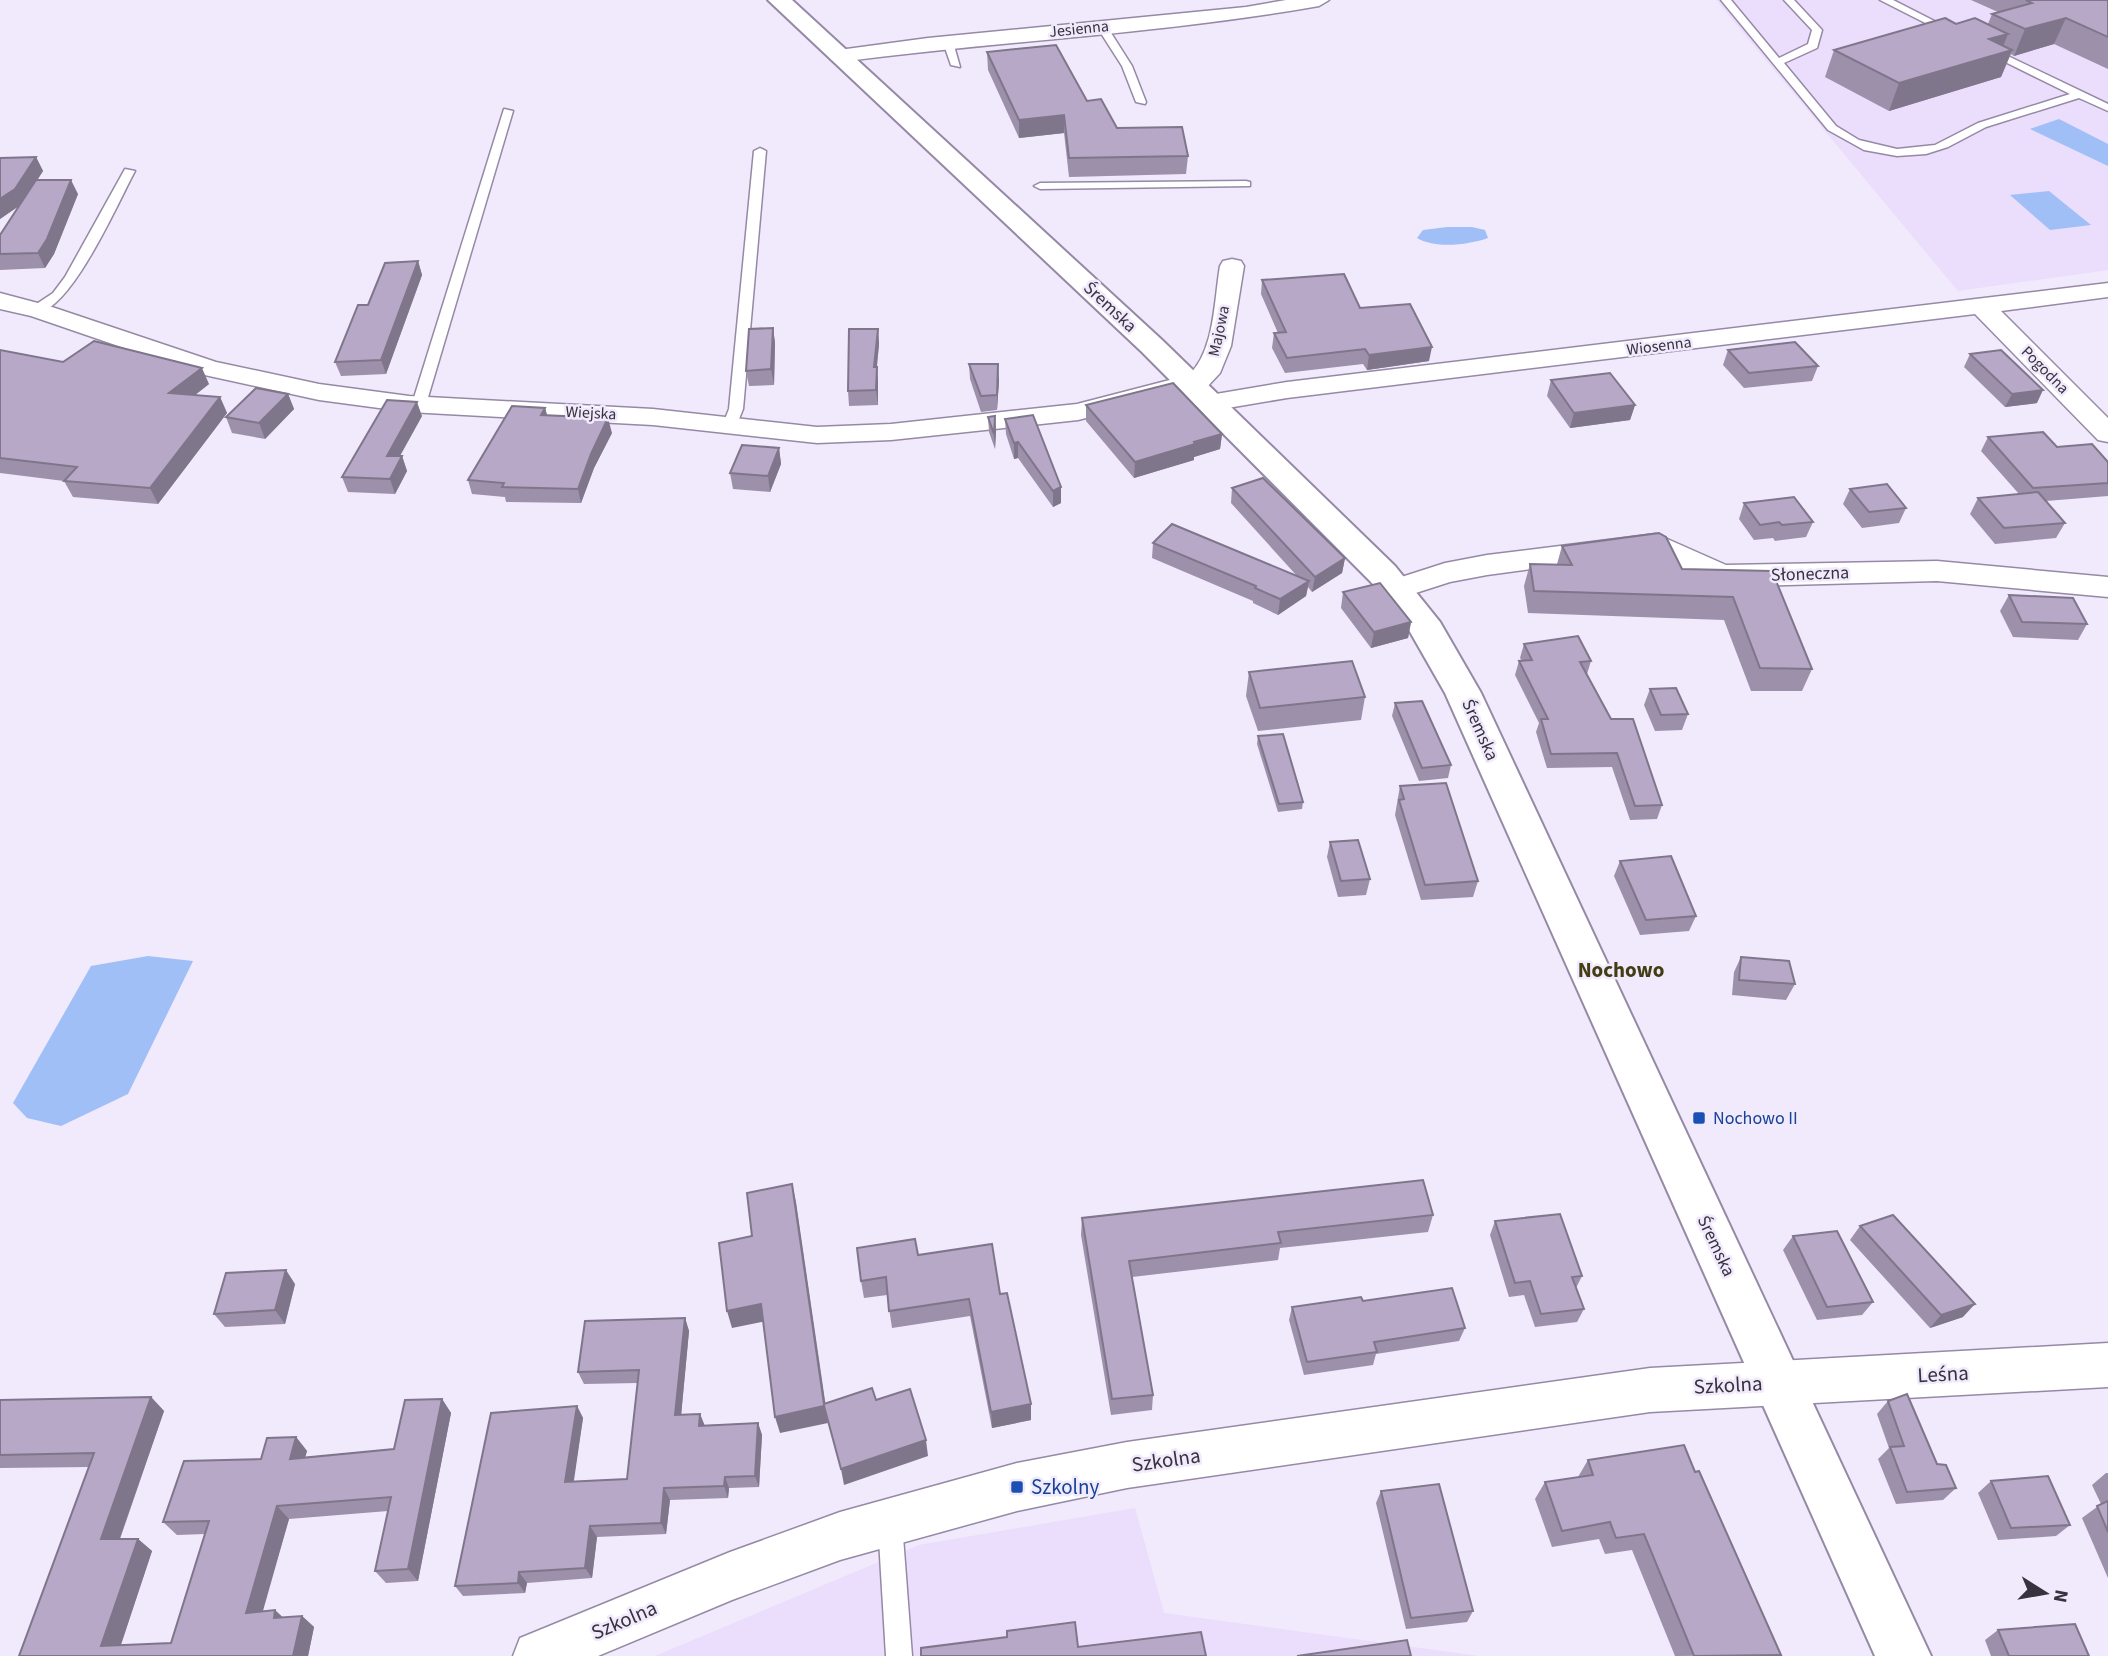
<svg xmlns="http://www.w3.org/2000/svg" width="2108" height="1656" font-family="'Source Sans 3',sans-serif">
  <style>
    .built { fill: #ebddfc }
    .water { fill: #a0bff7 }
    .lines { fill: none; stroke-linecap: round; stroke-linejoin: round }
    .service-casing { stroke: #9689a5; stroke-width: 3 }
    .minor-casing { stroke: #9689a5; stroke-width: 3 }
    .secondary-casing { stroke: #9689a5; stroke-width: 4 }
    .service { fill: #fff; fill-rule: evenodd }
    .minor { fill: #fff; fill-rule: evenodd }
    .secondary { fill: #fff; fill-rule: evenodd }
    .wall { fill: #9d90aa }
    .shaded-wall { fill: #7f768b }
    .building { fill: #b6a8c6; stroke: #7f768b; stroke-width: 2 }
    .transit-dot { fill: #1a4fb4; stroke: #f1e9fc; stroke-width: 2.5 }
    .labels { text-anchor: middle; dominant-baseline: central; stroke-width: 5; stroke-linejoin: round; paint-order: stroke }
    .far-street-label { font-size: 16px; fill: #38323e; stroke: #f1e9fc }
    .street-label { font-size: 18px; fill: #38323e; stroke: #f1e9fc }
    .transit-label { font-size: 18px; fill: #164399; stroke: #f1e9fc; text-anchor: start }
    .quarter-label { font-size: 21px; font-weight: bold; fill: #423d14; stroke: #f1e9fc }
    .near-street-label { font-size: 21px; fill: #38323e; stroke: #f1e9fc }
    .near-transit-label { font-size: 21px; fill: #164399; stroke: #f1e9fc; text-anchor: start }
  </style>
  <rect width="100%" height="100%" fill="#f1e9fc"/>
  <g class="built">
    <path d="M1716,0H2108V270L1958,291Z"/>
    <path d="M1135,1508L1164,1613L1479,1656H655L919,1545Z"/>
  </g>
  <g class="water">
    <path d="M2059,119L2108,144V166L2030,129Z"/>
    <path d="M2049,191L2091,225L2050,230L2010,195Z"/>
    <path d="M1447,227H1472L1485,230L1488,238C1468,245 1436,249 1417,238L1423,230Z"/>
    <path d="M148,956L193,961L128,1094L61,1126L27,1118L13,1103L91,966Z"/>
  </g>
  <g class="lines">
    <g class="service-casing">
      <g id="service">
        <path d="M1721,0H1731L1779,58L1808,44L1812,30L1784,0H1794L1822,30L1817,48L1784,63L1836,126L1859,140L1897,149L1935,145L1978,123L2070,94L1985,52V48L1989,47L2108,104V111L2079,98L1986,127L1948,147L1926,154L1897,156L1864,150L1828,130Z"/>
        <path d="M1880,0H1893L1956,32L1947,34Z"/>
        <path d="M1098,25H1106L1132,66L1146,102L1145,104L1136,102L1122,66L1097,27Z"/>
        <path d="M948,39L953,42L960,67L951,65L943,42Z"/>
        <path d="M504,109L513,111L426,404L419,408L414,407L412,404Z"/>
        <path d="M760,148L766,151L743,409L737,424L730,428L723,424L729,409L754,151Z"/>
        <path d="M125,169L135,171C119,200 68,319 32,313V307L53,293L65,277Z"/>
        <path d="M1246,181L1250,182V186L1040,189L1034,186L1040,183Z"/>
        <path d="M890,1511L898,1515L902,1523L912,1656H886L878,1523L882,1515Z"/>
      </g>
    </g>
    <g class="minor-casing">
      <g id="minor">
        <path d="M1286,0H1329L1319,6C1160,34 999,41 839,62L832,60L829,56L832,52L839,50L928,38L1246,7Z"/>
        <path d="M1232,259L1241,261L1244,266L1231,346L1220,373L1207,387L1078,420L891,440L817,443L653,425L409,412L319,400L200,374L31,316L0,309V293L49,306L216,362L319,384L409,396L653,409L817,427L891,424L1077,404L1189,375C1215,350 1214,300 1220,266L1223,261Z"/>
        <path d="M2108,283V297L2001,311L2108,418V442L2098,440L1975,314L1287,398L1210,411L1200,409L1196,403L1200,397L1210,395L1287,382Z"/>
        <path d="M1656,534L1726,565L1937,561L2108,577V597L1937,581L1746,586L1723,584L1688,573L1652,553L1487,575L1450,582L1397,599L1386,596L1382,589L1386,582L1445,563L1487,555Z"/>
        <path d="M2108,1343V1387L1650,1412L1127,1488L1017,1511L840,1560L732,1600L598,1656H513L520,1638L730,1552L840,1512L1017,1463L1127,1442L1650,1368Z"/>
      </g>
    </g>
    <g class="secondary-casing">
      <path id="secondary" d="M768,0H792L1162,340L1395,566L1440,622L1481,693L1931,1656H1875L1445,693L1405,623L1371,582L1142,352Z"/>
    </g>
    <use href="#service" class="service"/>
    <use href="#minor" class="minor"/>
    <use href="#secondary" class="secondary"/>
  </g>
  <g class="wall">
    <path d="M1971,0H2108V69L2054,44L2014,56L2011,54L2001,77L1889,111L1825,77L1834,50L1956,24H1988L1992,14L1998,12Z"/>
    <path d="M987,52L1087,101L1117,128L1188,156L1186,174L1069,177L1064,133L1019,138L988,70Z"/>
    <path d="M36,157L43,171L37,180L78,194L54,254L45,268L0,270V235L20,205L0,219V158Z"/>
    <path d="M418,261L422,275L386,374L341,376L335,362L368,305Z"/>
    <path d="M1262,280L1360,308L1429,361L1367,370L1363,364L1285,373L1272,348L1274,333H1278L1261,294Z"/>
    <path d="M773,328L775,343L774,385L749,386L746,371Z"/>
    <path d="M878,329L879,344L877,367L878,382V405L849,406L848,391Z"/>
    <path d="M0,350L63,362L209,384L195,395L220,397L227,413L158,504L73,497L64,481L0,473Z"/>
    <path d="M1728,350L1818,366L1812,381L1744,388L1723,365Z"/>
    <path d="M1970,354L2037,403L2005,407L1964,367Z"/>
    <path d="M969,364L999,380L997,410L981,412L970,379Z"/>
    <path d="M1551,380L1635,405L1630,420L1570,428L1547,396Z"/>
    <path d="M288,394L294,409L265,439L232,433L226,417Z"/>
    <path d="M1086,405L1222,434L1220,449L1194,457V460L1134,478L1086,421Z"/>
    <path d="M545,408L547,415L612,433L594,468L581,503L506,502L505,497L472,494L468,480Z"/>
    <path d="M422,416L400,456H402L407,471L395,494L348,492L342,477Z"/>
    <path d="M995,416L996,431L995,449L989,432L988,417Z"/>
    <path d="M1005,419L1061,503L1053,507L1018,458L1014,459L1006,434Z"/>
    <path d="M1988,437L2057,447L2108,462V496L2046,501L2065,523L2056,538L1995,544L1970,514L1978,498L2019,494L1981,451Z"/>
    <path d="M779,448L781,464L770,492L733,489L730,473Z"/>
    <path d="M1232,488L1345,558L1342,573L1312,592L1308,587L1306,596L1278,615L1253,603V601L1152,558L1153,543L1297,576L1231,503Z"/>
    <path d="M1850,489L1906,508L1899,523L1862,528L1843,504Z"/>
    <path d="M1744,503L1813,522L1806,537L1775,541L1773,538L1754,540L1739,519Z"/>
    <path d="M1562,546L1682,569L1772,571L1812,669L1802,691H1751L1724,620L1528,613L1524,586L1530,564H1557Z"/>
    <path d="M1343,592L1411,622L1408,638L1371,648L1341,608Z"/>
    <path d="M2009,595L2087,624L2078,640L2013,637L2000,611Z"/>
    <path d="M1524,644L1591,661L1587,674L1611,719L1662,805L1657,819L1630,820L1612,767L1547,768L1536,732L1539,723L1515,675L1519,661H1522L1520,658Z"/>
    <path d="M1249,672L1365,697L1361,720L1258,731L1246,696Z"/>
    <path d="M1650,689L1688,714L1682,730L1655,731L1644,705Z"/>
    <path d="M1395,703L1451,765L1448,778L1419,781L1392,716Z"/>
    <path d="M1258,736L1303,802L1302,809L1278,812L1257,744Z"/>
    <path d="M1400,786L1478,881L1473,897L1421,900L1395,815Z"/>
    <path d="M1330,842L1370,879L1366,895L1338,897L1327,857Z"/>
    <path d="M1620,861L1696,916L1689,931L1640,935L1614,876Z"/>
    <path d="M1741,957L1795,984L1786,1000L1732,995L1734,972Z"/>
    <path d="M1433,1215L1428,1232L1280,1248L1278,1260L1132,1277L1153,1395L1152,1410L1111,1415L1081,1235L1082,1218Z"/>
    <path d="M1495,1221L1582,1276L1576,1288L1584,1309L1577,1322L1535,1327L1524,1295L1509,1297L1490,1235Z"/>
    <path d="M1860,1226L1963,1317L1930,1328L1850,1240Z"/>
    <path d="M1793,1236L1873,1302L1862,1315L1817,1320L1783,1250Z"/>
    <path d="M918,1255L1000,1294L1031,1420L992,1428L970,1316L892,1328L887,1295L864,1298L861,1281Z"/>
    <path d="M295,1284L285,1324L225,1327L214,1314Z"/>
    <path d="M1363,1301L1465,1328L1459,1341L1376,1354L1373,1365L1304,1375L1289,1320L1292,1307Z"/>
    <path d="M685,1318L689,1331L681,1415L700,1414L704,1425L758,1423L762,1435L759,1487L729,1488L728,1498L670,1500L666,1534L597,1537L592,1578L527,1583L525,1593L463,1596L455,1586L577,1406L583,1418L573,1482L627,1479L638,1383L584,1384L578,1372Z"/>
    <path d="M151,1397L164,1411L120,1539H138L152,1551L121,1645L171,1643L205,1534L177,1535L163,1522L261,1459L296,1437L307,1451L305,1457L394,1449L442,1399L451,1413L418,1581L386,1583L375,1571L388,1511L289,1519L262,1611L283,1618L302,1616L314,1627L308,1656H19L89,1467L0,1468V1400Z"/>
    <path d="M1888,1401L1956,1488L1943,1500L1896,1504L1878,1459L1889,1448L1877,1414Z"/>
    <path d="M1588,1460L1695,1472L1781,1655L1675,1656L1632,1550L1605,1554L1599,1539L1552,1547L1535,1499L1545,1482L1578,1477Z"/>
    <path d="M2106,1473H2108V1578L2082,1518L2101,1504L2092,1485Z"/>
    <path d="M1991,1481L2070,1525L2056,1536L1998,1540L1978,1493Z"/>
    <path d="M1381,1491L1473,1611L1467,1622L1406,1629L1376,1503Z"/>
    <path d="M1998,1630L2089,1656H1991L1985,1640Z"/>
  </g>
  <g class="shaded-wall">
    <path d="M2066,18L2054,44L2014,56L2025,29Z"/>
    <path d="M2008,34L2000,54L2012,50L2001,77L1889,111L1899,83L1989,39Z"/>
    <path d="M1064,115V133L1019,138V120Z"/>
    <path d="M36,157L43,171L22,204L0,219V199Z"/>
    <path d="M71,180L78,194L54,254L45,268L38,253Z"/>
    <path d="M418,261L422,275L386,374L381,360Z"/>
    <path d="M773,328L775,343L774,385L771,369Z"/>
    <path d="M878,329L879,344L875,382L874,367Z"/>
    <path d="M1432,347L1429,361L1367,370L1369,355Z"/>
    <path d="M998,364L999,380L997,410V395Z"/>
    <path d="M877,367L878,382V405L876,390Z"/>
    <path d="M202,368L209,384L176,410L169,393Z"/>
    <path d="M2043,390L2037,403L2005,407L2012,394Z"/>
    <path d="M288,394L294,409L265,439L259,423Z"/>
    <path d="M220,397L227,413L158,504L150,488Z"/>
    <path d="M417,402L422,416L392,470L387,456Z"/>
    <path d="M1635,405L1630,420L1570,428L1574,413Z"/>
    <path d="M545,408L549,422L541,415Z"/>
    <path d="M995,416L996,431L995,449L994,434Z"/>
    <path d="M608,418L612,433L594,468L581,503L578,489L591,454Z"/>
    <path d="M1222,434L1220,449L1194,457V460L1134,478L1135,462Z"/>
    <path d="M1018,442V458L1014,459V443Z"/>
    <path d="M779,448L781,464L770,492L768,476Z"/>
    <path d="M402,456L407,471L395,494L390,479Z"/>
    <path d="M1061,487V503L1053,507V491Z"/>
    <path d="M1345,558L1342,573L1312,592L1315,577Z"/>
    <path d="M1309,581L1306,596L1278,615L1280,599Z"/>
    <path d="M1411,622L1408,638L1371,648L1374,632Z"/>
    <path d="M792,1184L796,1202L828,1421L824,1404Z"/>
    <path d="M286,1270L295,1284L285,1324L275,1310Z"/>
    <path d="M761,1304L766,1321L732,1328L727,1311Z"/>
    <path d="M1975,1304L1963,1317L1930,1328L1941,1315Z"/>
    <path d="M685,1318L689,1331L680,1427L675,1415Z"/>
    <path d="M151,1397L164,1411L115,1552L101,1539Z"/>
    <path d="M442,1399L451,1413L418,1581L408,1569Z"/>
    <path d="M1031,1404V1420L992,1428L991,1412Z"/>
    <path d="M577,1406L583,1418L572,1494L565,1482Z"/>
    <path d="M824,1406L828,1423L780,1433L775,1417Z"/>
    <path d="M700,1414L705,1426H699Z"/>
    <path d="M758,1423L762,1435L759,1487L755,1476Z"/>
    <path d="M296,1437L307,1451L301,1472L290,1459Z"/>
    <path d="M926,1440L928,1456L844,1485L841,1469Z"/>
    <path d="M725,1477L729,1488L728,1498L724,1486Z"/>
    <path d="M664,1488L670,1500L666,1534L661,1523Z"/>
    <path d="M277,1506L289,1519L259,1625L246,1613Z"/>
    <path d="M590,1526L597,1537L592,1578L585,1568Z"/>
    <path d="M138,1539L152,1551L117,1656L101,1646Z"/>
    <path d="M519,1572L527,1583L525,1593L518,1583Z"/>
    <path d="M275,1610L288,1622L274,1618Z"/>
    <path d="M302,1616L314,1627L308,1656H293Z"/>
  </g>
  <g class="building">
    <path d="M2026,0H2108V37L2066,18L2025,29L1992,14L2032,3Z"/>
    <path d="M1945,18L1956,24L1975,18L2008,34L1989,39L2012,50L1899,83L1834,50Z"/>
    <path d="M1056,45L1087,101L1101,99L1117,128L1182,127L1188,156L1069,158L1064,115L1019,120L987,52Z"/>
    <path d="M36,157L15,189L0,199V158Z"/>
    <path d="M36,180H71L47,239L38,253L0,254V235Z"/>
    <path d="M418,261L381,360L335,362L358,305H368L385,263Z"/>
    <path d="M1344,274L1360,308L1410,304L1432,347L1369,355L1365,349L1287,358L1274,333L1286,332L1262,280Z"/>
    <path d="M773,328L771,369L746,371L749,329Z"/>
    <path d="M849,329H878L874,367H877L876,390L848,391Z"/>
    <path d="M94,341L202,368L169,393L220,397L150,488L64,481L77,467L0,458V350L63,362Z"/>
    <path d="M1795,342L1818,366L1749,373L1728,350Z"/>
    <path d="M2001,350L2043,390L2012,394L1970,354Z"/>
    <path d="M969,364H998L997,395L981,396Z"/>
    <path d="M1610,373L1635,405L1574,413L1551,380Z"/>
    <path d="M1173,383L1222,434L1194,442L1195,444L1135,462L1086,405Z"/>
    <path d="M256,388L288,394L259,423L226,417Z"/>
    <path d="M387,400L417,402L387,456H402L390,479L342,477Z"/>
    <path d="M512,406L545,408L541,415L608,418L591,454L578,489L502,487L504,483L468,480Z"/>
    <path d="M1033,415L1061,487L1053,491L1018,442L1014,443L1005,419Z"/>
    <path d="M995,416L994,434L988,417Z"/>
    <path d="M2043,432L2057,447L2092,444L2108,462V483L2033,488L1988,437Z"/>
    <path d="M742,445L779,448L768,476L730,473Z"/>
    <path d="M1263,478L1345,558L1315,577L1232,488Z"/>
    <path d="M1887,484L1906,508L1869,512L1850,489Z"/>
    <path d="M2038,492L2065,523L2004,528L1978,498Z"/>
    <path d="M1794,497L1813,522L1782,525L1779,522L1760,525L1744,503Z"/>
    <path d="M1172,524L1309,581L1280,599L1255,588L1256,586L1153,543Z"/>
    <path d="M1659,533L1666,537L1682,569L1772,571L1812,669L1760,668L1733,597L1534,591L1530,564L1572,565L1562,546Z"/>
    <path d="M1380,583L1411,622L1374,632L1343,592Z"/>
    <path d="M2009,595L2073,598L2087,624L2022,622Z"/>
    <path d="M1578,636L1591,661L1580,662L1611,719H1633L1662,805L1635,806L1617,753L1551,754L1541,719H1548L1519,661L1532,660L1524,644Z"/>
    <path d="M1352,661L1365,697L1260,708L1249,672Z"/>
    <path d="M1676,688L1688,714L1661,715L1650,689Z"/>
    <path d="M1422,701L1451,765L1422,768L1395,703Z"/>
    <path d="M1283,734L1303,802L1279,804L1258,736Z"/>
    <path d="M1446,783L1478,881L1425,885L1399,800L1404,799L1400,786Z"/>
    <path d="M1358,840L1370,879L1341,881L1330,842Z"/>
    <path d="M1671,856L1696,916L1646,920L1620,861Z"/>
    <path d="M1741,957L1789,961L1795,984L1739,980Z"/>
    <path d="M1423,1180L1433,1215L1278,1232L1281,1243L1129,1261L1153,1395L1112,1399L1082,1218Z"/>
    <path d="M792,1184L824,1404L872,1388L876,1400L910,1389L926,1440L841,1469L824,1406L775,1417L761,1304L727,1311L719,1243L752,1236L747,1193Z"/>
    <path d="M1560,1214L1582,1276L1572,1277L1584,1309L1541,1314L1530,1281L1515,1283L1495,1221Z"/>
    <path d="M1893,1215L1975,1304L1941,1315L1860,1226Z"/>
    <path d="M1837,1231L1873,1302L1827,1307L1793,1236Z"/>
    <path d="M915,1239L918,1255L992,1244L1000,1294L1007,1293L1031,1404L991,1412L969,1299L889,1311L886,1277L861,1281L857,1248Z"/>
    <path d="M286,1270L275,1310L214,1314L226,1273Z"/>
    <path d="M1452,1288L1465,1328L1374,1342L1377,1352L1307,1362L1292,1307L1361,1297L1363,1301Z"/>
    <path d="M685,1318L675,1415L700,1414L699,1426L758,1423L755,1476L725,1477L724,1486L664,1488L661,1523L590,1526L585,1568L519,1572L518,1583L455,1586L491,1413L577,1406L565,1482L627,1479L639,1370L578,1372L585,1321Z"/>
    <path d="M1907,1394L1937,1464L1946,1465L1956,1488L1907,1492L1890,1447L1904,1446L1888,1401Z"/>
    <path d="M151,1397L101,1539H138L101,1646L171,1643L209,1521L163,1522L184,1461L261,1459L267,1438L296,1437L290,1459L394,1449L405,1400L442,1399L408,1569L375,1571L391,1497L277,1506L246,1613L275,1610L274,1618L302,1616L293,1656H19L94,1453L0,1455V1400Z"/>
    <path d="M1684,1445L1695,1472L1699,1471L1781,1655L1694,1656L1644,1534L1616,1538L1610,1522L1562,1531L1545,1482L1593,1475L1588,1460Z"/>
    <path d="M2048,1476L2070,1525L2011,1528L1991,1481Z"/>
    <path d="M1439,1484L1473,1611L1411,1618L1381,1491Z"/>
    <path d="M2108,1501V1532L2097,1506Z"/>
    <path d="M1075,1622L1078,1647L1201,1632L1206,1656H921V1648L1007,1637V1631Z"/>
    <path d="M2075,1624L2089,1656H2009L1998,1630Z"/>
    <path d="M1407,1640L1411,1656H1297Z"/>
  </g>
  <g class="transit-dot">
    <rect x="1692" y="1111" width="14" height="14" rx="3.5"/>
    <rect x="1010" y="1480" width="14" height="14" rx="3.5"/>
  </g>
  <g class="labels">
    <g class="far-street-label">
      <text transform="translate(1079 29) rotate(-6)">Jesienna</text>
      <text transform="translate(1219 331) rotate(-78)">Majowa</text>
      <text transform="translate(1659 346) rotate(-7)">Wiosenna</text>
      <text transform="translate(2045 370) rotate(45)">Pogodna</text>
      <text transform="translate(591 413) rotate(3)">Wiejska</text>
    </g>
    <g class="street-label">
      <text transform="translate(1110 307) rotate(43)">Śremska</text>
      <text transform="translate(1810 574) rotate(-2)">Słoneczna</text>
      <text transform="translate(1480 730) rotate(66)">Śremska</text>
      <text transform="translate(1716 1246) rotate(65)">Śremska</text>
    </g>
    <g class="transit-label">
      <text x="1713" y="1118">Nochowo II</text>
    </g>
    <g class="quarter-label">
      <text x="1621" y="970">Nochowo</text>
    </g>
    <g class="near-street-label">
      <text transform="translate(1943 1374) rotate(-3)">Leśna</text>
      <text transform="translate(1728 1385) rotate(-3)">Szkolna</text>
      <text transform="translate(1166 1460) rotate(-8)">Szkolna</text>
      <text transform="translate(624 1620) rotate(-23)">Szkolna</text>
    </g>
    <g class="near-transit-label">
      <text x="1031" y="1487">Szkolny</text>
    </g>
  </g>
  <g transform="translate(2045 1593) rotate(101)" stroke="#f1e9fc" stroke-width="5" paint-order="stroke">
  <path d="M0-5L12 26L0 18L-12 26Z" fill="#38323e"/>
  <text y="-10" font-size="19" font-weight="bold" text-anchor="middle" fill="#38323e">N</text>
  </g>
</svg>
